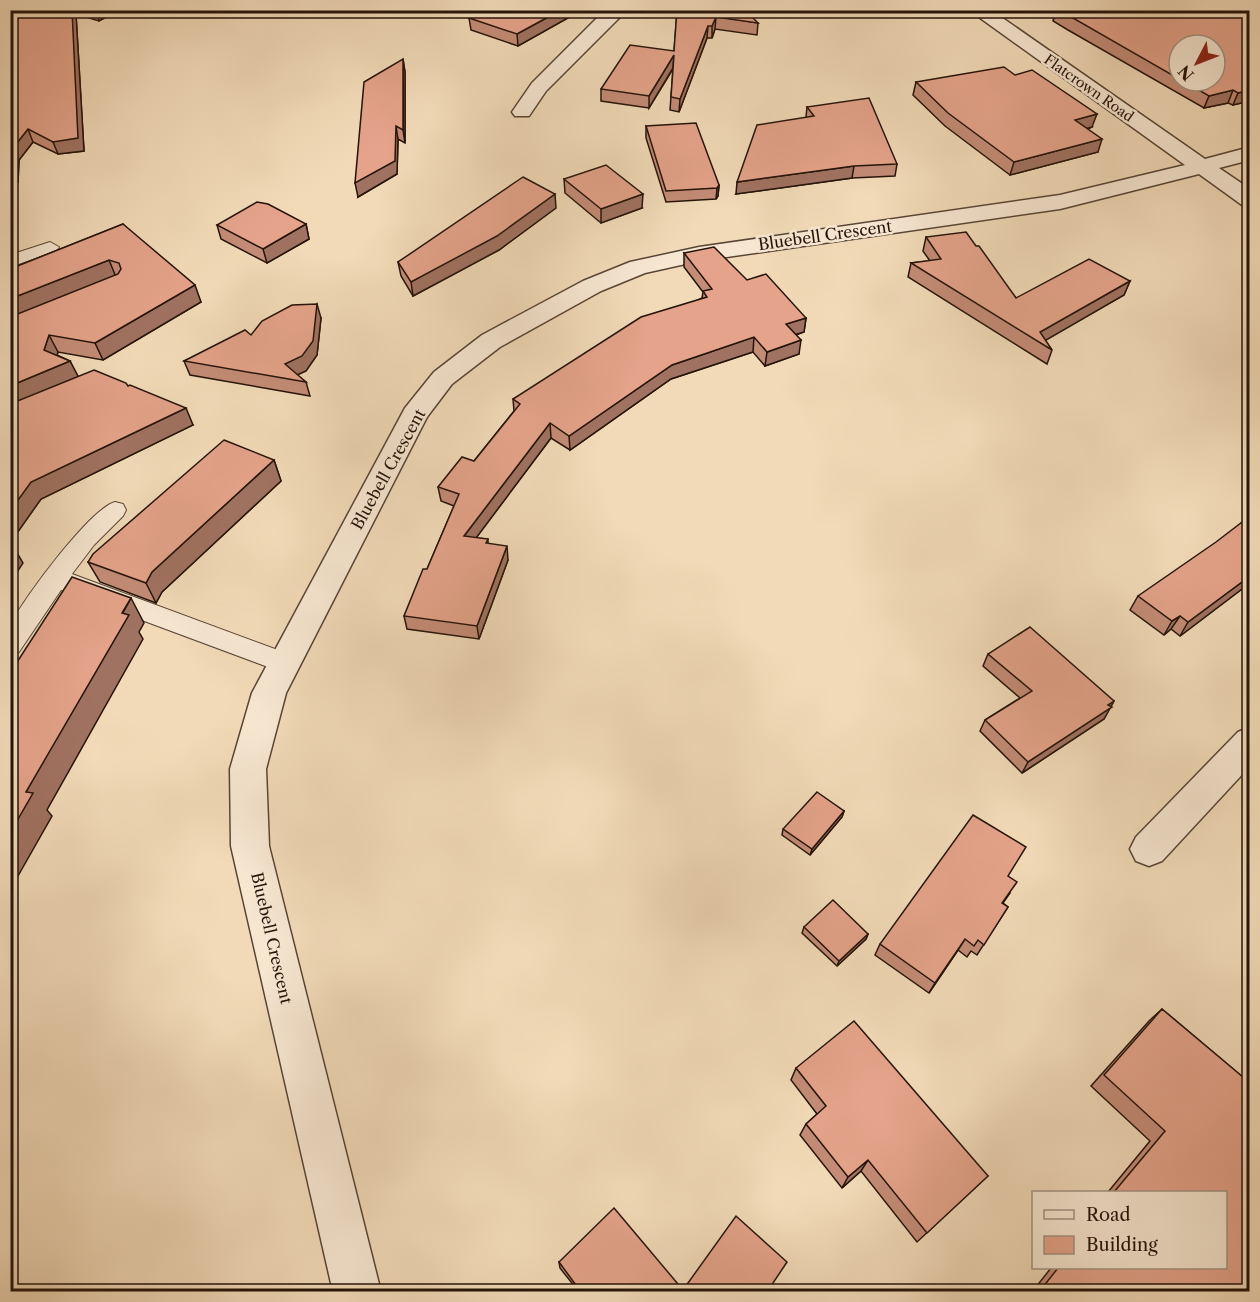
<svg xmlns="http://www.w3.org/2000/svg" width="1260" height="1302" font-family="'Libre Caslon Text',serif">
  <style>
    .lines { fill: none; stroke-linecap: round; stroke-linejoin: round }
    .lane-casing { stroke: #584536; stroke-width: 2 }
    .street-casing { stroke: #584536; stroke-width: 3 }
    .lane { fill: #f7e7d1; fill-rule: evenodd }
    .street { fill: #f7e7d1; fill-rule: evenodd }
    .wall { fill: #c48c77; stroke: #25130a; stroke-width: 1.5; fill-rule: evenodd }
    .shaded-wall { fill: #a07261; stroke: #25130a; stroke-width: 1.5 }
    .building { fill: #e4a38a; stroke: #25130a; stroke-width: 1.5 }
    .labels { text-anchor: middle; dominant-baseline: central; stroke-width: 5; stroke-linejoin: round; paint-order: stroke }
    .far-street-label { font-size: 14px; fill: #25130a; stroke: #f7e7d1 }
    .street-label { font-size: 16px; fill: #25130a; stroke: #f7e7d1 }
  </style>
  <rect width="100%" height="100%" fill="#f2dab8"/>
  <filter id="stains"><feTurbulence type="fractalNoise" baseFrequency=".00333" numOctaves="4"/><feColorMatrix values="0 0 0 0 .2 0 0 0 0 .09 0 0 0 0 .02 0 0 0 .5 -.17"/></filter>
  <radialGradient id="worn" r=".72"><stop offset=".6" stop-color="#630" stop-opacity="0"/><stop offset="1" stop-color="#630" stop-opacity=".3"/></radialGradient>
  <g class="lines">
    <g class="lane-casing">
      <g id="lane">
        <path d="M50,242L59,247L56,251L10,267V255Z"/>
        <path d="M115,502L123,504L126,510L123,516L94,545L72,574L294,656L298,663L294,670L285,673L276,670L61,590L19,652L10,655C10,645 8,630 12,622C25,597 90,509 115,502Z"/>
      </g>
    </g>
    <g class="street-casing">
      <g id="street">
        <path d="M605,10H623V14L546,91L529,116H515L512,112L532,83Z"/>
        <path d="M969,10H991L1205,159L1250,147V160L1219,168L1250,189V207L1242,205L1199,174L1060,209L699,261L645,273L601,291L500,347L452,384L427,417L286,693L266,769L269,846L381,1292H333L231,846L230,769L252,693L405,408L434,372L482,335L583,281L630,262L699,247L1060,195L1185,165Z"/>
        <path d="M1250,727V766L1162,861L1149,866L1136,861L1130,849L1136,837L1238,732Z"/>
      </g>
    </g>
    <use href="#lane" class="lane"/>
    <use href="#street" class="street"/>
  </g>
  <g class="wall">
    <path d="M10,10H119L99,21L76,14L84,151L58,154L33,142L19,160L18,182L10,183Z"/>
    <path d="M582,10L518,46L471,30L469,18Z"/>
    <path d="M677,10L758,23L757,35L715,29L712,38H707L679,112L670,110L673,69L649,108L601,101V89L674,51Z"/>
    <path d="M1056,10H1172L1176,13L1250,25V101L1233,105L1228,103L1204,108L1068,30L1053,21ZM1179,45L1215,81H1179Z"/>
    <path d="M403,59L405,72V143L398,139L397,174L358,197Z"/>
    <path d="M916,82L1092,127L1088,129L1098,152L1010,175L945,126L913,95Z"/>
    <path d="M807,107L897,164L895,176L852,178L736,194L806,117Z"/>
    <path d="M646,126L719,185L718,196L716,199L666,202L646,138Z"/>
    <path d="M564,179L642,208L601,223L565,193Z"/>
    <path d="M556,208L499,250L413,296L401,276L398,262Z"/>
    <path d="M123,224L201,302L103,360L58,352L57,355L70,361L78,377L128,386L193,425L41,499L10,543V269Z"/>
    <path d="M306,224L309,239L267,263L221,239L217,225Z"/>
    <path d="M926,237L976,246L1016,298L1130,281L1124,295L1045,340L1052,350L1047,364L908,277L911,263L930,261L923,251Z"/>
    <path d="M684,253L747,280L806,318L804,332L796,335L799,354L765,366L753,352L671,379L570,450L551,438L476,538L488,539V543L508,560L479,639L407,629L404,616L427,569L454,506L441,501L438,487L474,461L514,411L513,399L702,298L703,292L684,267Z"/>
    <path d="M321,318L317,355L306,371L297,375L306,382L310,396L190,375L184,361L251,335Z"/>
    <path d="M274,460L281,481L162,592L156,603L100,582L88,562Z"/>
    <path d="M1250,583L1180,636L1171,629L1164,635L1130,610L1138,596Z"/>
    <path d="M988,654L1114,701L1104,719L1022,773L980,731L985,720L1020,698L983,666Z"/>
    <path d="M844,811L842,817L810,855L782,835L783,829Z"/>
    <path d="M1008,877L1010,893L1003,903L1008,907L977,955L971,951L967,957L958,950L929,993L875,955L880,944Z"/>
    <path d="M804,927L868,934L866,939L837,966L802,933Z"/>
    <path d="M1162,1009L1250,1083V1292H1032L1051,1268H1226V1192H1108L1150,1141L1091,1086L1149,1021Z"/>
    <path d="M796,1068L988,1176L917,1242L861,1171L842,1188L800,1135L806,1124L817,1114L791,1080Z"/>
    <path d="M559,1262L683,1290L768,1292H579L560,1268Z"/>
  </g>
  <g class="shaded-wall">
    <path d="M72,10H75L76,14L84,151L58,154L53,142Z"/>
    <path d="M96,10H119L99,21Z"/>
    <path d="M561,10H582L518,46L517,34Z"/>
    <path d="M716,17L715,29L712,38V26Z"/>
    <path d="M708,26L707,38L679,112L680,99Z"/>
    <path d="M674,55L673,68L649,108V96Z"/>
    <path d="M403,59L405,72V143L403,130Z"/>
    <path d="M1233,90L1228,103L1204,108L1209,96Z"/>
    <path d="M1250,90V101L1233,105L1238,93Z"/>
    <path d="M1097,114L1092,127L1070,133L1075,120Z"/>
    <path d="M396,126L398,139L397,174L358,197L355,183Z"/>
    <path d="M28,129L33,142L19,160L18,182L10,183V169L13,148Z"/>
    <path d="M1102,139L1098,152L1010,175L1014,162Z"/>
    <path d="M854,166L852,178L736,194L737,182Z"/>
    <path d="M719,185L718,196L716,199L717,188Z"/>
    <path d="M555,194L556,208L499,250L413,296L411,282Z"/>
    <path d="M643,194L642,208L601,223V209Z"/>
    <path d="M306,224L309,239L267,263L263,249Z"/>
    <path d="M109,260L116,277L10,320V299Z"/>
    <path d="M1130,281L1124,295L1041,343L1040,332Z"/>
    <path d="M195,285L201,302L103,360L95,343Z"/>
    <path d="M317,304L321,318L317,355L306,371L290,378L285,364Z"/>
    <path d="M806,318L804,332L784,338L786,324Z"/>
    <path d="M49,335L58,352L53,368L44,350Z"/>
    <path d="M754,337L753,352L671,379L570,450L569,436L672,365Z"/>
    <path d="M801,340L799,354L765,366L767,352Z"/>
    <path d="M70,361L79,378L10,407V386Z"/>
    <path d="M186,408L193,425L41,499L10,543V511L31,482Z"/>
    <path d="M550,423L551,438L467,550L464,536Z"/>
    <path d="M274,460L281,481L162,592L156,603L146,583L152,572Z"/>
    <path d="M13,546L23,563L10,583V550Z"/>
    <path d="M507,546L508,560L479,639L477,626Z"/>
    <path d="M1250,576V583L1180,636L1188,622Z"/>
    <path d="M131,598L144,623L139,632L143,639L47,810L52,816L10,890V833L26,792Z"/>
    <path d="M1180,616L1171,629L1164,635L1172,621Z"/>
    <path d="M1114,701L1104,719L1022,773L1028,762Z"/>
    <path d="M844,811L842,817L810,855L812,849Z"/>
    <path d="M868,934L866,939L837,966L839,961Z"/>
    <path d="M965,939L958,950L929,993L935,983Z"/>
    <path d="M868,1160L861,1171L842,1188L848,1177Z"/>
  </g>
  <g class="building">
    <path d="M10,10H72L78,138L53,142L28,129L13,148L12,169H10Z"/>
    <path d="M481,10H561L517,34L469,18Z"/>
    <path d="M677,10H745L758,23L716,17L712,26H708L680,99L671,97L674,55L649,96L601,89L630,45L674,51Z"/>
    <path d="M1059,10H1172L1176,13L1241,14L1250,25V90L1238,93L1233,90L1209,96L1183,81H1215V45H1179V79Z"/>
    <path d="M403,59V130L396,126L395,161L355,183L364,82Z"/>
    <path d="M1004,67L1015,75L1032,70L1097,114L1075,120L1102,139L1014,162L948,113L916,82Z"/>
    <path d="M869,98L897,164L854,166L737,182L757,125L814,116L807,107Z"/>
    <path d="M696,123L719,185L717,188L666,191L646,126Z"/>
    <path d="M606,165L643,194L601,209L564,179Z"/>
    <path d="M523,177L555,194L497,236L411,282L398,262Z"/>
    <path d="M257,202L268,204L306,224L263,249L217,225Z"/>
    <path d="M123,224L195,285L95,343L49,335L44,350L70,361L10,386V317L118,274L121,269L119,263L109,260L10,299V269Z"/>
    <path d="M966,232L976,246H979L1016,298L1089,259L1130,281L1040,332L1052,350L911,263L941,259L926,237Z"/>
    <path d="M714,247L747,280L766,274L806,318L786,324L801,340L767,352L754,337L672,365L569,436L550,423L464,536L488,539L486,543L507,546L477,626L404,616L423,569H427L459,494L438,487L462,457L474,461L520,404L513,399L641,317L707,297L703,291L712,289L684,253Z"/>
    <path d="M317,304L313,341L302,356L285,364L306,382L184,361L245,330L251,335L262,321L292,305Z"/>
    <path d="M94,370L126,383L128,386L130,385L186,408L31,482L10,511V404Z"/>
    <path d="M224,440L274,460L152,572L146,583L88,562L93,554Z"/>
    <path d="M1250,516V576L1188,622L1180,616L1172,621L1138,596L1216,542Z"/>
    <path d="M72,577L131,598L122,613L129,615L26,792L33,793L10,833V673Z"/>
    <path d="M1030,627L1114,701L1108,705L1112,707L1028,762L985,720L1032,691L988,654Z"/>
    <path d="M817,792L844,811L812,849L783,829Z"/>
    <path d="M973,815L1026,847L1008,876L1017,882L1002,903L1008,907L984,945L978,940L974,946L965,939L935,983L880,944Z"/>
    <path d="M833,900L868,934L839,961L804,927Z"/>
    <path d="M1162,1009L1250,1083V1292H1039L1058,1268H1226V1192H1114L1165,1131L1104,1075Z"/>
    <path d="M854,1021L988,1176L927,1233L868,1160L848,1177L806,1124L826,1106L796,1068Z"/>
    <path d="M614,1208L683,1290L736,1216L787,1262L767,1292H581L559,1262Z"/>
  </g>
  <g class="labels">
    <g class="far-street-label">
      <text transform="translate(1089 88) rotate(35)">Flatcrown Road</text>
    </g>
    <g class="street-label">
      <text transform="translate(825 235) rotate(-8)">Bluebell Crescent</text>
      <text transform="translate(388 469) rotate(-61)">Bluebell Crescent</text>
      <text transform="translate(272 938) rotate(77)">Bluebell Crescent</text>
    </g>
  </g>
  <rect width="1260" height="1302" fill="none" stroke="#f2dab8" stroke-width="36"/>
  <rect x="12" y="12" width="1236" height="1278" fill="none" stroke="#25130a" stroke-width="3"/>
  <rect x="18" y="18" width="1224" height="1266" fill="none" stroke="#25130a" stroke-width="1.5"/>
  <rect x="1032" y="1191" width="195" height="78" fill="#f7e7d1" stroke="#a39281" stroke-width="1.5"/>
  <rect x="1044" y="1210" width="30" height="9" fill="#f7e7d1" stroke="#a39281" stroke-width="1.5"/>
  <text x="1086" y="1221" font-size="18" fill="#25130a">Road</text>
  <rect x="1044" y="1236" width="30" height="18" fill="#e4a38a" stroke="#a39281" stroke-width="1.5"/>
  <text x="1086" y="1251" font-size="18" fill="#25130a">Building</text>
  <g transform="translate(1197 63) rotate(228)"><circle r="28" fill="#f7e7d1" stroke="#a39281" stroke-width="1.5"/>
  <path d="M0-4.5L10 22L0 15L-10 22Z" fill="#8f2418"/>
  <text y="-9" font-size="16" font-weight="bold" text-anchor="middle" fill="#25130a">N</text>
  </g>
  <rect width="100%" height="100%" filter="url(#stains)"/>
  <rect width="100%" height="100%" fill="url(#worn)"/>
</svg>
